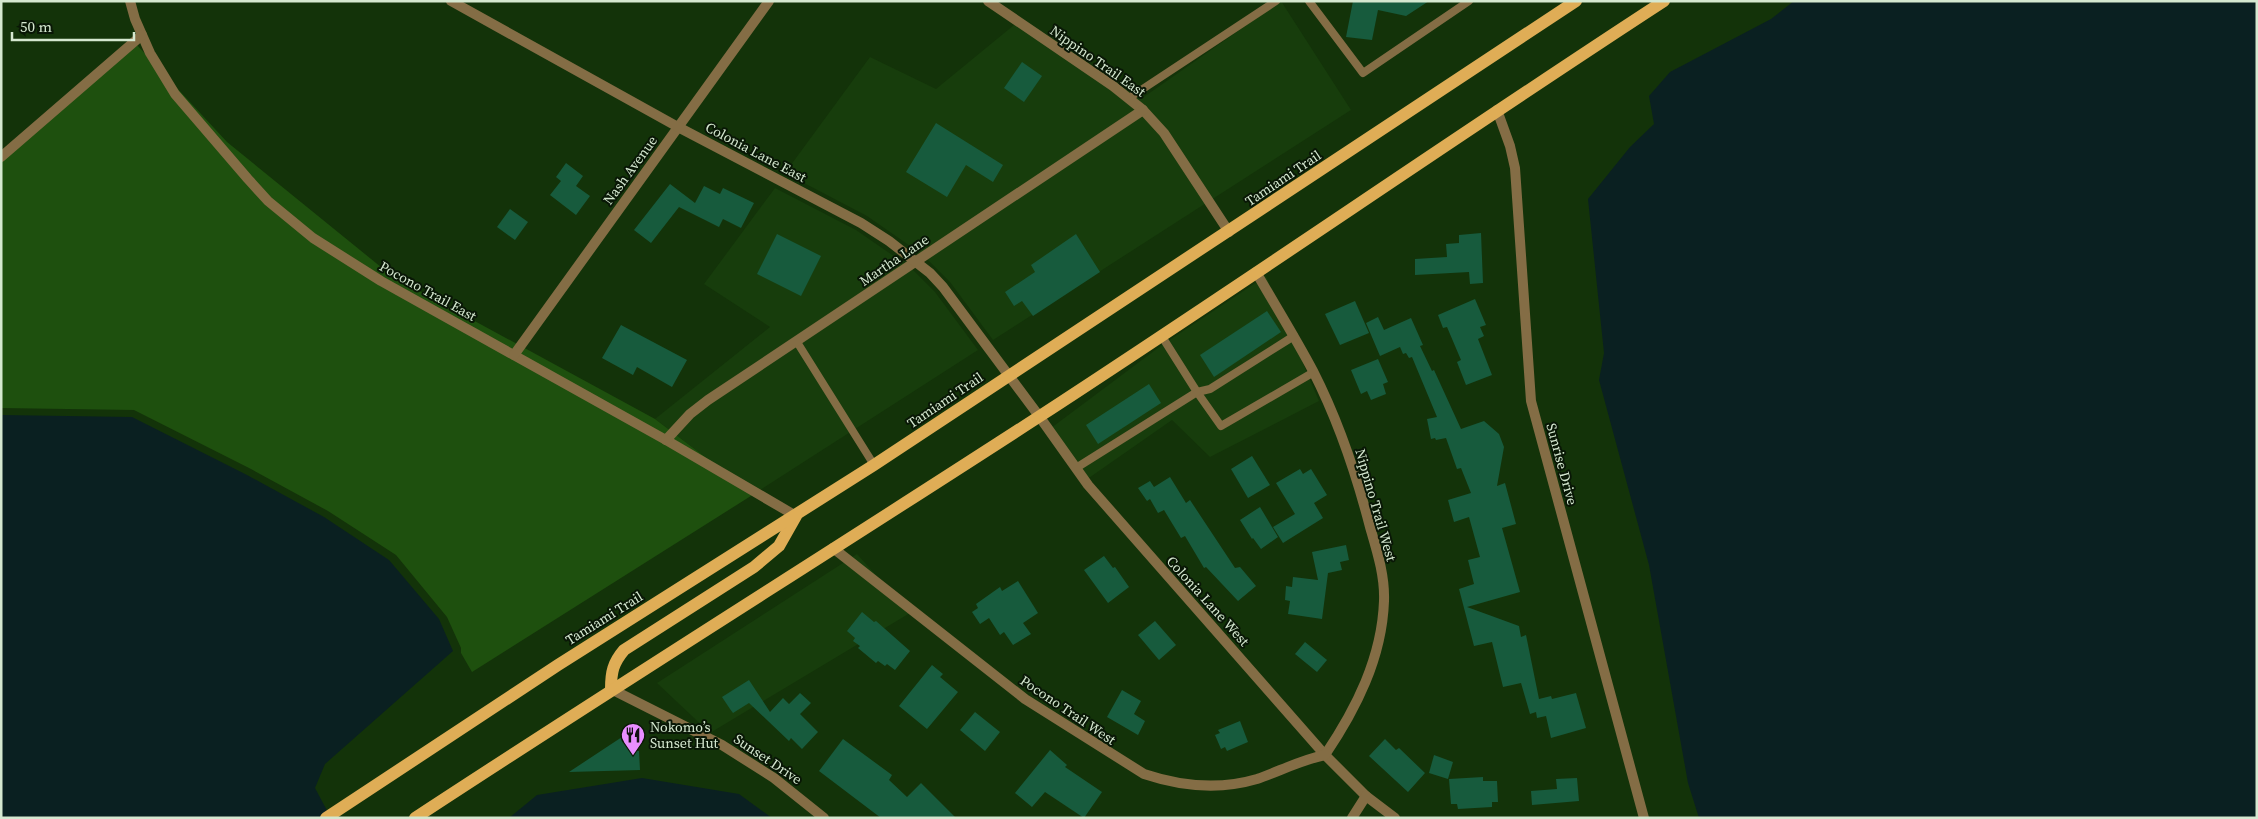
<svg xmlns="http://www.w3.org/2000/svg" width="2258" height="819" font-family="'Source Serif 4',serif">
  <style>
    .built { fill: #173d0c }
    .green { fill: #1e500e }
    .water { fill: #0a2021 }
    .building { fill: #175b3d }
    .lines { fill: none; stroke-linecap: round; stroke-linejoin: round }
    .service { stroke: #846d45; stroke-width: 8 }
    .minor { stroke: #846d45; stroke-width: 10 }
    .tertiary { stroke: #846d45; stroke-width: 10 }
    .primary { stroke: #dfad56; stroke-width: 12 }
    .labels { text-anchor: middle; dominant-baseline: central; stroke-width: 4; stroke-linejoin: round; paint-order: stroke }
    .street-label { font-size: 14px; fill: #d5e8d0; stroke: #091706 }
    .poi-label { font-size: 14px; fill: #d5e8d0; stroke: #091706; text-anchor: start }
  </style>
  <rect width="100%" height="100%" fill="#133309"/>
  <g class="built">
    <path d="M1281,1L1351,110L993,340L950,282L923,255L867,216L785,173L870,57L936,89L1020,20L1141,99Z"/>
    <path d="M775,188L856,230L911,268L935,292L978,350L754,494L655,419L770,327L704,284Z"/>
    <path d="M1266,276L1319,401L1210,457L1172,420L1086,480L1047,431L1162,345Z"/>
    <path d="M857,554L910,613L710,733L657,683Z"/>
  </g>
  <path class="green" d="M137,45L227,142L392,276L655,419L754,494L472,672L461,653V648L447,617L396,555L328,511L251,469L134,410L1,408V162Z"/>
  <g class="water">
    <path d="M1794,1H2257V818H1699L1688,783L1649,565L1599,380L1604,353L1588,199L1630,147L1654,124L1649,96L1670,72L1771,19Z"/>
    <path d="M1,415L132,417L247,475L324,517L389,560L439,619L453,651L325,764L315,788L331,818H1Z"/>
    <path d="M642,778L739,794L772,818H509L537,795Z"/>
  </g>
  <g class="building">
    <path d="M1353,1H1429L1406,16L1378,10L1372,40L1346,37Z"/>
    <path d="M1022,62L1042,76L1024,102L1004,88Z"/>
    <path d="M936,123L1003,165L993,182L966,165L947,197L906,172Z"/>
    <path d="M566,163L583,176L576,186L590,196L576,215L550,195L561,181L556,177Z"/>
    <path d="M670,184L695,203L704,186L720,194L723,188L754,203L741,228L723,219L719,227L679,207L651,243L634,230Z"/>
    <path d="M510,209L528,222L515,240L497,227Z"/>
    <path d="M1481,233L1483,283L1470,284L1469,272L1415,275V259L1447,257L1446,244L1459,243V235Z"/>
    <path d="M777,234L821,256L801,296L757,274Z"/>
    <path d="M1076,234L1100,272L1033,316L1022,301L1014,306L1005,292L1035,272L1031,265Z"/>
    <path d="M1475,299L1486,325L1480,327L1484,336L1478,339L1492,375L1466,385L1457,362L1461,360L1447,327L1443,328L1438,315Z"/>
    <path d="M1355,301L1369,333L1340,345L1325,314Z"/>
    <path d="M1267,311L1281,332L1214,377L1200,355Z"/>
    <path d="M1378,317L1384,330L1411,318L1423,345L1420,346L1432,371L1434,370L1461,429L1484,421L1499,434L1504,447L1497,486L1505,483L1516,524L1502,528L1520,592L1467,607L1519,626L1521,637L1526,635L1539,699L1551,696L1552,699L1576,693L1586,728L1551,738L1546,716L1537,718L1536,712L1530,714L1521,683L1503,687L1492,642L1474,646L1459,589L1474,584L1468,560L1480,557L1469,517L1454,522L1448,500L1471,493L1461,468L1457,469L1446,438L1436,440L1435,438L1431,439L1427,419L1437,417L1412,357L1409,358L1406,353L1403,354L1400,347L1380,356L1366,323Z"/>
    <path d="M621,325L687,360L672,387L637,367L633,375L602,358Z"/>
    <path d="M1378,359L1388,382L1383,384L1386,394L1371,400L1367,391L1361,394L1351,370Z"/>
    <path d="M1149,384L1161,403L1098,444L1086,425Z"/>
    <path d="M1252,456L1270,485L1248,498L1231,469Z"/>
    <path d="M1300,469L1303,474L1311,469L1327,495L1314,503L1323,518L1283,543L1273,527L1295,514L1276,483Z"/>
    <path d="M1170,477L1186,503L1190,500L1235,568L1240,567L1256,586L1238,601L1206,567L1204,568L1185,536L1181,538L1164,510L1158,513L1150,499L1147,501L1138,488L1150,481L1154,487Z"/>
    <path d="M1260,507L1278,537L1261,549L1253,538L1252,539L1240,520Z"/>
    <path d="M1346,545L1349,560L1340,562L1342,570L1328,573L1322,619L1288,614L1290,601L1285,600L1286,586L1292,587L1293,577L1318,580L1312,552Z"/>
    <path d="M1104,556L1113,568L1115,567L1129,587L1108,603L1084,570Z"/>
    <path d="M1018,581L1038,613L1023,623L1031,634L1013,645L1004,632L1000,635L989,618L980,624L972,612L978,608L976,604L1000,587L1002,591Z"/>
    <path d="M862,612L874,622L876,621L910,651L895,670L887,664L885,666L878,661L876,663L858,648L860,646L853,641L855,638L847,631Z"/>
    <path d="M1155,621L1176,645L1159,660L1138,635Z"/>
    <path d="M1305,642L1327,660L1317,672L1295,654Z"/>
    <path d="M932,665L943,674L940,677L958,692L927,729L899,706Z"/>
    <path d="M749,680L770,712L783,698L789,704L800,693L811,703L800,714L818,732L802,749L791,738L789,741L749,703L733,713L730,709L722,697Z"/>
    <path d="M1122,690L1141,701L1134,714L1145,721L1138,735L1107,717Z"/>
    <path d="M975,712L1000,732L985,751L960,730Z"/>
    <path d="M1240,721L1248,742L1227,751L1225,747L1221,749L1215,735L1220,733L1218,730Z"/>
    <path d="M622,737H631L632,751H639L640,770L569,772Z"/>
    <path d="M843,739L892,775L889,780L907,797L921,783L956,818H881L819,771Z"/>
    <path d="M1385,739L1396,750L1399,748L1425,773L1408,792L1369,756Z"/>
    <path d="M1050,750L1067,765L1065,767L1102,792L1084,818L1045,792L1032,807L1015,793Z"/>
    <path d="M1434,755L1453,762L1448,779L1429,773Z"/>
    <path d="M1483,777V781H1497L1498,802H1492V807L1458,809L1457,804H1451L1449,779Z"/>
    <path d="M1577,778L1579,801L1532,805L1531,791L1557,789L1556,779Z"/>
  </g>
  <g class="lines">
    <g class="service">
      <path d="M1309,1L1363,73L1469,1"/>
      <path d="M1129,98L1276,1"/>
      <path d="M1294,336L1210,389L1197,392L1221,426L1314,372"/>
      <path d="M797,342L874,465"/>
      <path d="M1076,468L1197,392L1161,335"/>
    </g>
    <g class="minor">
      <path d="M130,1L135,19L150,53L175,94L248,179L268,201L313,238L381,281L666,440L796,516"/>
      <path d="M988,1L1113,86L1143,110L1164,133L1229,232"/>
      <path d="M1497,110L1510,146L1515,168L1531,401L1644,818"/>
      <path d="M1,157L142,35"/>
      <path d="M514,355L769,1"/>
      <path d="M1039,416L1088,485L1325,755L1366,796L1395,818"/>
      <path d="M666,440L690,414L708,400L1143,110"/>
      <path d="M833,548L1025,699L1144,774C1180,786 1220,790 1257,779C1280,771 1301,760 1325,755C1356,709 1382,658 1384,601C1385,576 1377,551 1370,527C1356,473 1338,420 1313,371C1295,337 1275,305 1256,272"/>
      <path d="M611,689L722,745L774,778L824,818"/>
      <path d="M1352,818L1366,796"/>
    </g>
    <path class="tertiary" d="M451,1L678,127L861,223L889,241L930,273L943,287L1039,416"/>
    <g class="primary">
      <path d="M611,689C611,672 613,663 624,650L754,567L779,546L796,516"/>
      <path d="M326,818L558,665L874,465L1576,1"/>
      <path d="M415,818C622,682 832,551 1040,416C1249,280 1455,137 1664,1"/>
    </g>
  </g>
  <defs>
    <g id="restaurant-pin" transform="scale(1.25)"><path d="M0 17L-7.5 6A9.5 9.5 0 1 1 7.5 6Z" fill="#e88eff" stroke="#091706"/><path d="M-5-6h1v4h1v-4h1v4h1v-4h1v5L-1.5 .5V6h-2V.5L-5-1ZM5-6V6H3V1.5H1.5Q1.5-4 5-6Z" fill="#111"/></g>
  </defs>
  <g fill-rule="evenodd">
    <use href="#restaurant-pin" x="633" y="735"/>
  </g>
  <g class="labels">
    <g class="street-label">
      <text transform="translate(1098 61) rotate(35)">Nippino Trail East</text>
      <text transform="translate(756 152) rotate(28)">Colonia Lane East</text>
      <text transform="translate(630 170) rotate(-54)">Nash Avenue</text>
      <text transform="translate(1283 178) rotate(-34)">Tamiami Trail</text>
      <text transform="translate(894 260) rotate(-34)">Martha Lane</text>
      <text transform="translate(428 291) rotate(29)">Pocono Trail East</text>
      <text transform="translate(945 400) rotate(-34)">Tamiami Trail</text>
      <text transform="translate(1562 464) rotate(75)">Sunrise Drive</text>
      <text transform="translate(1376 505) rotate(74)">Nippino Trail West</text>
      <text transform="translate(1208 601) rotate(48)">Colonia Lane West</text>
      <text transform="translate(604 618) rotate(-32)">Tamiami Trail</text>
      <text transform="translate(1068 710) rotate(34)">Pocono Trail West</text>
      <text transform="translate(768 759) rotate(34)">Sunset Drive</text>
    </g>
    <g class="poi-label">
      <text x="650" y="727">Nokomo’s<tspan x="650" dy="16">Sunset Hut</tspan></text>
    </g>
  </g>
  <rect width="2258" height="819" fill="none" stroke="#d5e8d0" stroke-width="5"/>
  <path d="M12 32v8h122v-8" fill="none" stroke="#d5e8d0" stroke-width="2.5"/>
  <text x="20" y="32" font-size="15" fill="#d5e8d0" stroke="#091706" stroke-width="4" paint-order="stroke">50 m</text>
</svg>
